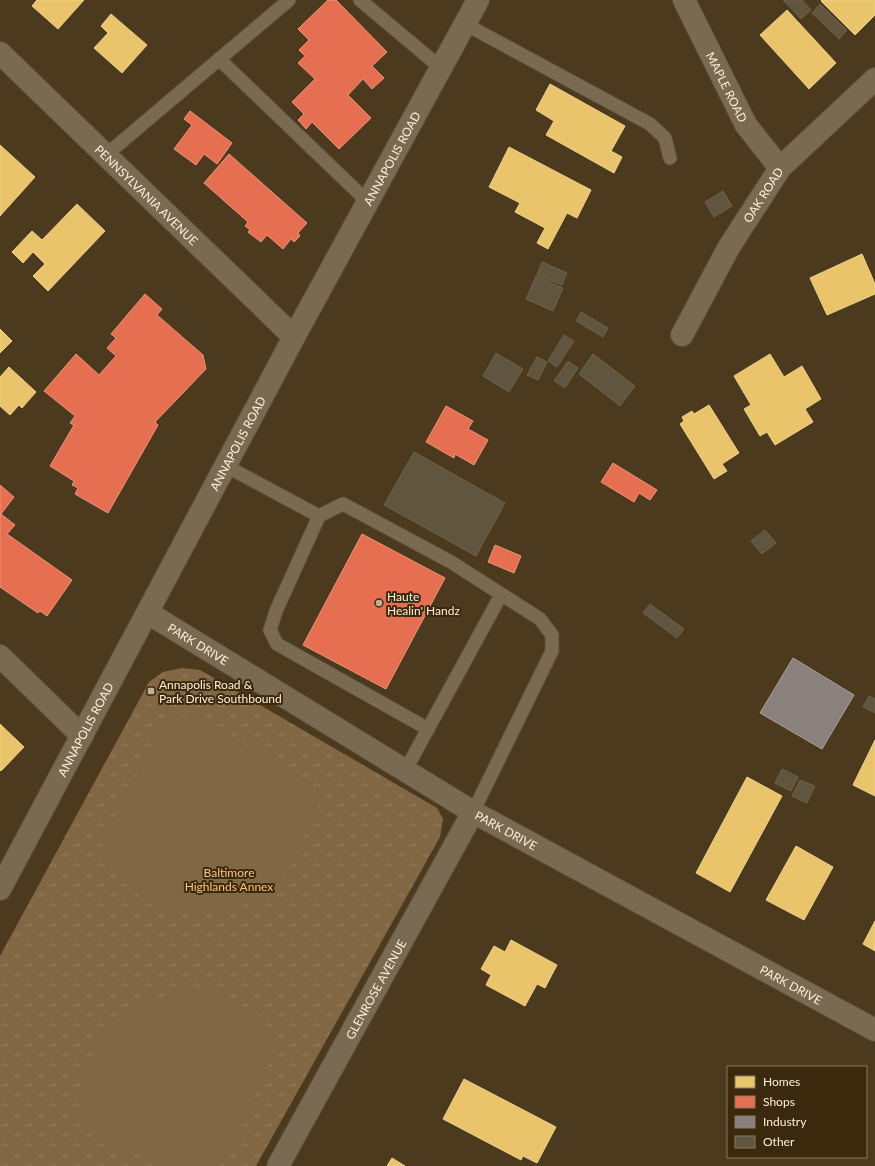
<svg xmlns="http://www.w3.org/2000/svg" width="875" height="1166" font-family="Lato,sans-serif">
  <style>
    .grass { fill: url(#grass-tufts) }
    .pitch { fill: #816743 }
    .homes { fill: #e9c46a; stroke: #efd18c }
    .shops { fill: #e76f51; stroke: #ee957b }
    .industry { fill: #8a817c; stroke: #aca299 }
    .building { fill: #60553e; stroke: #6e6248 }
    .lines { fill: none; stroke-linecap: round; stroke-linejoin: round }
    .lane-casing { stroke: #5c503d; stroke-width: 15 }
    .street-casing { stroke: #5c503d; stroke-width: 24 }
    .secondary-casing { stroke: #5c503d; stroke-width: 24 }
    .lane { stroke: #796a51; stroke-width: 13 }
    .street { stroke: #796a51; stroke-width: 22 }
    .secondary { stroke: #796a51; stroke-width: 22 }
    .poi-dot { fill: #bfb099; stroke: #3b290e; stroke-width: 1.5 }
    .labels { text-anchor: middle; dominant-baseline: central; stroke-width: 4; stroke-linejoin: round; paint-order: stroke }
    .street-label { font-size: 12px; fill: #fdefdc; stroke: #3b290e }
    .poi-label { font-size: 12px; fill: #fdefdc; stroke: #3b290e; text-anchor: start }
    .park-label { font-size: 12px; fill: #ffc675; stroke: #3b290e }
  </style>
  <defs>
    <pattern id="grass-tufts" width="24" height="20" patternUnits="userSpaceOnUse"><rect width="24" height="20" fill="#816743"/><path d="M3 7l-1-3M5 7V3M7 7l1-3M15 17l-1-3M17 17v-4M19 17l1-3" fill="none" stroke="#947d5e"/></pattern>
  </defs>
  <rect width="100%" height="100%" fill="#4b3a1d"/>
  <path class="grass" d="M182,668L200,670L437,808L443,819L440,837L256,1166H0V956L149,682L163,672Z"/>
  <g class="pitch">
    <path d="M197,714L323,794L293,861L275,886L249,902L215,912L179,910L140,895L109,870L100,849L166,718Z"/>
    <path d="M192,991L231,999L258,1015L277,1048L219,1166H160L78,1123L83,1075L95,1049L117,1019L148,999Z"/>
  </g>
  <g class="homes">
    <path d="M37,0H84L58,29L32,6Z"/>
    <path d="M822,0H875V15L855,35L821,1Z"/>
    <path d="M787,10L836,63L809,89L760,35Z"/>
    <path d="M111,14L147,45L122,73L94,48L108,33L101,26Z"/>
    <path d="M550,84L625,126L611,151L622,157L614,173L546,135L554,121L536,110Z"/>
    <path d="M0,145L35,177L0,216Z"/>
    <path d="M509,147L591,190L577,218L567,213L548,249L537,243L545,228L515,212L520,203L489,187Z"/>
    <path d="M77,204L105,231L48,291L33,276L45,264L33,252L23,263L12,252L32,231L42,240Z"/>
    <path d="M862,254L875,284V294L827,315L810,278Z"/>
    <path d="M0,329L12,341L0,353Z"/>
    <path d="M770,354L784,377L802,366L821,399L805,409L813,422L775,445L767,432L760,436L744,409L751,405L734,376Z"/>
    <path d="M9,367L36,392L22,408L19,405L10,415L0,406V377Z"/>
    <path d="M709,405L739,453L722,464L727,471L714,479L680,424L684,421L682,417L692,411L694,414Z"/>
    <path d="M0,724L24,747L1,771L0,770Z"/>
    <path d="M875,740V796L853,785Z"/>
    <path d="M747,777L782,796L730,892L696,873Z"/>
    <path d="M796,846L833,867L804,920L766,900Z"/>
    <path d="M875,921V951L863,944Z"/>
    <path d="M511,940L557,965L545,988L537,984L525,1006L486,985L491,975L481,969L494,946L505,952Z"/>
    <path d="M464,1079L556,1127L537,1163L523,1156L521,1160L443,1119Z"/>
    <path d="M392,1158L405,1166H387Z"/>
  </g>
  <g class="shops">
    <path d="M328,0H336L387,52L372,66L384,78L372,89L363,79L348,95L371,118L339,149L312,122L306,129L298,120L304,114L292,102L315,79L298,63L305,56L299,50L309,40L298,29Z"/>
    <path d="M190,111L232,143L217,164L204,154L196,165L174,149L192,125L184,119Z"/>
    <path d="M229,154L307,223L298,233L300,236L294,242L291,239L283,249L267,235L261,242L248,232L250,230L245,226L248,222L204,183Z"/>
    <path d="M145,294L162,309L157,315L203,355L206,369L155,422L158,425L108,513L75,494L78,488L72,485L74,481L50,466L74,425L70,423L75,416L44,391L76,354L99,375L116,356L107,348L116,338L111,334Z"/>
    <path d="M446,406L473,421L468,429L488,440L474,465L455,454L454,458L426,442Z"/>
    <path d="M613,463L657,490L650,500L639,493L634,502L601,482Z"/>
    <path d="M0,485L14,497L1,514L15,525L7,534L72,580L47,616L40,611L38,613L0,587Z"/>
    <path d="M362,534L445,578L386,689L303,645Z"/>
    <path d="M495,545L521,556L514,573L488,562Z"/>
  </g>
  <path class="industry" d="M793,658L854,695L822,749L760,713Z"/>
  <g class="building">
    <path d="M783,0H802L811,10L801,19Z"/>
    <path d="M820,4L847,30L839,39L812,13Z"/>
    <path d="M723,191L732,206L714,217L705,202Z"/>
    <path d="M542,262L567,273L562,285L537,275Z"/>
    <path d="M536,276L563,288L553,311L526,299Z"/>
    <path d="M581,312L608,328L603,337L576,321Z"/>
    <path d="M564,335L574,341L557,367L548,361Z"/>
    <path d="M496,353L523,369L509,392L483,376Z"/>
    <path d="M593,354L635,386L620,406L579,374Z"/>
    <path d="M537,357L547,362L538,380L527,375Z"/>
    <path d="M568,361L578,368L565,388L554,381Z"/>
    <path d="M414,452L505,503L476,556L384,505Z"/>
    <path d="M765,530L776,543L762,554L751,541Z"/>
    <path d="M650,604L684,629L677,638L643,613Z"/>
    <path d="M869,696L875,699V713L863,707Z"/>
    <path d="M782,769L798,777L791,791L775,783Z"/>
    <path d="M800,780L815,786L807,803L792,796Z"/>
  </g>
  <g class="lines">
    <g class="lane-casing">
      <g id="lane">
        <path d="M360,0L441,68"/>
        <path d="M465,24L650,124L665,138L670,158"/>
        <path d="M219,59L368,202"/>
        <path d="M106,155L289,0"/>
        <path d="M226,466L319,516L343,504L451,562L540,619L552,635V651L473,812"/>
        <path d="M319,516L276,611L270,630L277,644L428,729"/>
        <path d="M405,771L501,595"/>
      </g>
    </g>
    <g class="street-casing">
      <g id="street">
        <path id="s1" d="M684,0L746,125L780,168"/>
        <path id="s2" d="M0,53L294,337"/>
        <path id="s3" d="M682,335L729,247L780,168L875,79"/>
        <path id="s4" d="M148,613L473,812L875,1030"/>
        <path d="M0,656L82,736"/>
        <path id="s5" d="M278,1166L473,812"/>
      </g>
    </g>
    <g class="secondary-casing">
      <g id="secondary">
        <path id="s6" d="M0,889L294,337L478,0"/>
      </g>
    </g>
    <use href="#lane" class="lane"/>
    <use href="#street" class="street"/>
    <use href="#secondary" class="secondary"/>
  </g>
  <g class="poi-dot">
    <circle cx="379" cy="603" r="4"/>
    <rect x="147" y="687" width="8" height="8" rx="2"/>
  </g>
  <g class="labels">
    <g class="street-label">
      <text stroke="none"><textPath href="#s1" startOffset="97">MAPLE ROAD</textPath></text>
      <text stroke="none"><textPath href="#s6" startOffset="829">ANNAPOLIS ROAD</textPath></text>
      <text stroke="none"><textPath href="#s2" startOffset="204">PENNSYLVANIA AVENUE</textPath></text>
      <text stroke="none"><textPath href="#s3" startOffset="162">OAK ROAD</textPath></text>
      <text stroke="none"><textPath href="#s6" startOffset="505">ANNAPOLIS ROAD</textPath></text>
      <text stroke="none"><textPath href="#s4" startOffset="59">PARK DRIVE</textPath></text>
      <text stroke="none"><textPath href="#s6" startOffset="181">ANNAPOLIS ROAD</textPath></text>
      <text stroke="none"><textPath href="#s4" startOffset="419">PARK DRIVE</textPath></text>
      <text stroke="none"><textPath href="#s4" startOffset="743">PARK DRIVE</textPath></text>
      <text stroke="none"><textPath href="#s5" startOffset="202">GLENROSE AVENUE</textPath></text>
    </g>
    <g class="poi-label">
      <text x="387" y="596">Haute<tspan x="387" dy="14">Healin' Handz</tspan></text>
      <text x="159" y="684">Annapolis Road &amp;<tspan x="159" dy="14">Park Drive Southbound</tspan></text>
    </g>
    <g class="park-label">
      <text x="229" y="872">Baltimore<tspan x="229" dy="14">Highlands Annex</tspan></text>
    </g>
  </g>
  <rect x="727" y="1066" width="140" height="92" fill="#3b290e" stroke="#897860"/>
  <rect x="735" y="1076" width="20" height="12" fill="#e9c46a" stroke="#897860"/>
  <text x="763" y="1086" font-size="12" fill="#fdefdc">Homes</text>
  <rect x="735" y="1096" width="20" height="12" fill="#e76f51" stroke="#897860"/>
  <text x="763" y="1106" font-size="12" fill="#fdefdc">Shops</text>
  <rect x="735" y="1116" width="20" height="12" fill="#8a817c" stroke="#897860"/>
  <text x="763" y="1126" font-size="12" fill="#fdefdc">Industry</text>
  <rect x="735" y="1136" width="20" height="12" fill="#60553e" stroke="#897860"/>
  <text x="763" y="1146" font-size="12" fill="#fdefdc">Other</text>
</svg>
